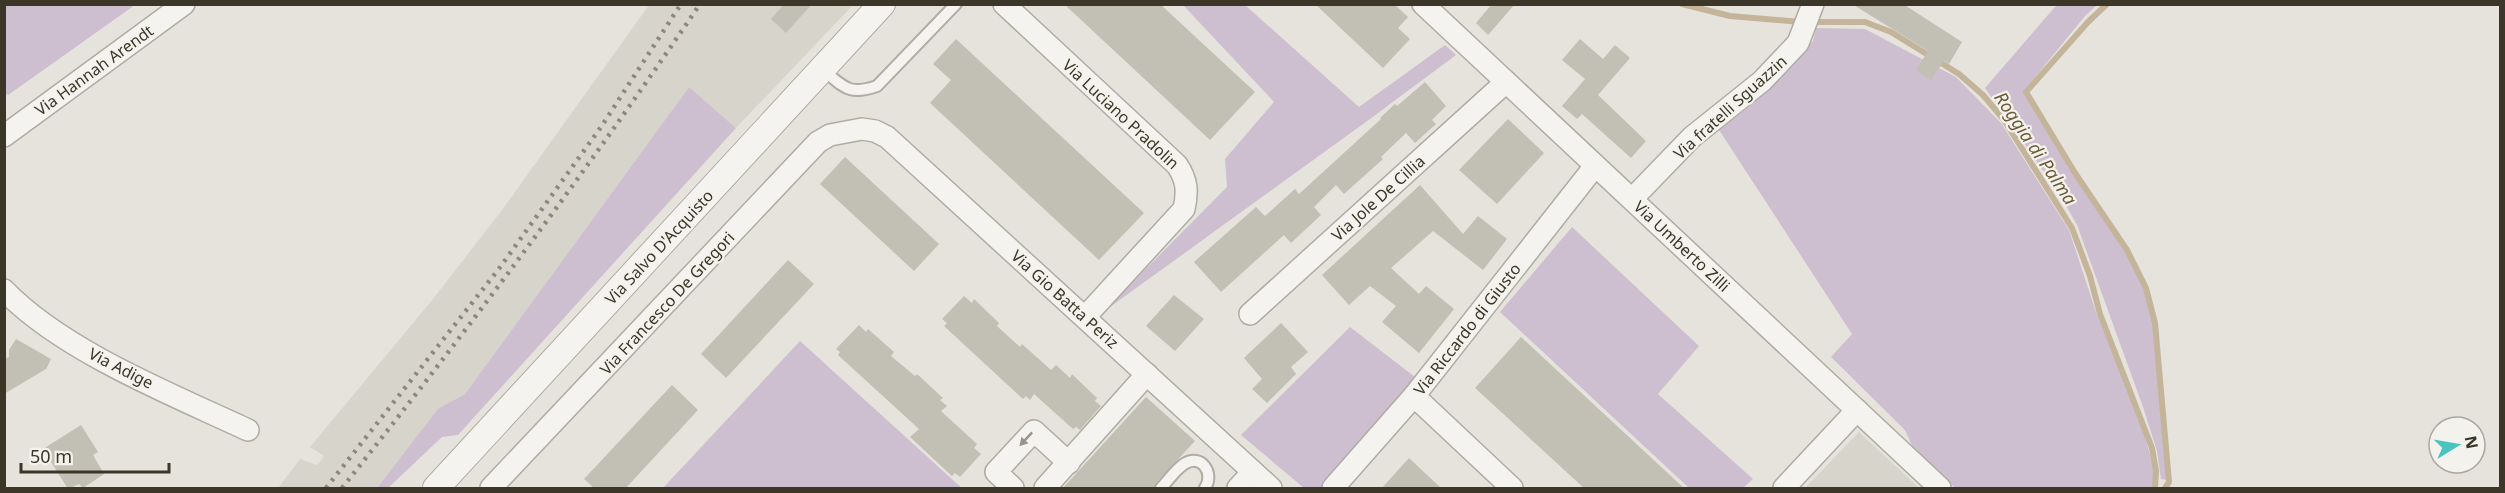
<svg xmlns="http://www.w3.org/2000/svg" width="2505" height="493" font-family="'Noto Sans',sans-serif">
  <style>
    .built { fill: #d7d4cc }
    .green { fill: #cdbfcf }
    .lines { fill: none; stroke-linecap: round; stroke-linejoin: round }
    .stream { stroke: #c4b49a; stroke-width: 6 }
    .building { fill: #c2bfb5 }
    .service-casing { stroke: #afaca3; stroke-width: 14 }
    .minor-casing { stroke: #afaca3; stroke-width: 24 }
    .tertiary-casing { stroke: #afaca3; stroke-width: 28 }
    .service { stroke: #f5f3f0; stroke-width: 10 }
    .minor { stroke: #f5f3f0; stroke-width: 21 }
    .tertiary { stroke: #f5f3f0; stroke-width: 26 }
    .rail { stroke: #8e8878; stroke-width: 4.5; stroke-dasharray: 3 6; stroke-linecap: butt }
    .oneway { fill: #98948c }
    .labels { text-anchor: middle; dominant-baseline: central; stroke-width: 4.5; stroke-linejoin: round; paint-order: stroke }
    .street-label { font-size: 16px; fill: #3b3628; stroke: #f4f2ec }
    .water-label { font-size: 18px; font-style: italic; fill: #6c5935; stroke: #f4f2ec }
  </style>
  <rect width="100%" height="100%" fill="#e6e3dd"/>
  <g class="built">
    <path d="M649,5H853L736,128L689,87L465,394L438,410L377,488H278L300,459L317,465L320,462L324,456L310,447L433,299L502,210Z"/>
    <path d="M1859,432L1919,488H1805Z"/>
  </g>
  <g class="green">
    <path d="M2060,4L2097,5L2085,16L2023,92L2073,174L2125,250L2144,288L2154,324L2168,480L2161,479L2157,451L2143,407L2077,225L2059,193L1985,88L2054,8Z"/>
    <path d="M4,5L5,4L135,5L8,95L4,92Z"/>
    <path d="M1183,5H1245L1359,107L1445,45L1456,55L1370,119L1103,312L1227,187L1225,159L1274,102Z"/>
    <path d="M1816,28L1865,29L1956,77L2001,123L2069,230L2097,315L2141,421L2154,470L2153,488H1955L1913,448L1905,430L1831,357L1852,334L1719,130L1750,106L1813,41Z"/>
    <path d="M689,87L736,128L458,435L442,437L388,488H377L438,409L465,394Z"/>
    <path d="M1572,227L1699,346L1658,394L1753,479L1743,488H1689L1500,312Z"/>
    <path d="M1350,327L1415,377L1322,488H1304L1241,435Z"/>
    <path d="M800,341L954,481L962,488H663Z"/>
  </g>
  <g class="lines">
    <g class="stream">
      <path d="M1682,4L1730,16L1801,22"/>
      <path d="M2107,4L2088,22L2026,92L2075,173L2127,250L2146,288L2155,323L2169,482L2165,488"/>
      <path d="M1811,22H1865L1891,32L1959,74L1983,95L2004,120L2072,228L2090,276L2100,314L2152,448L2156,471L2155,488"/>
    </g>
  </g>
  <g class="building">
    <path d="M784,4H812L786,33L771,19Z"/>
    <path d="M1064,4H1160L1255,92L1210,140Z"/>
    <path d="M1315,4H1394L1408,17L1398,28L1410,39L1383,68Z"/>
    <path d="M1492,4H1515L1488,35L1476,23Z"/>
    <path d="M1852,4H1903L1962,42L1949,64L1944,61L1931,80L1916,70L1928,51Z"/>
    <path d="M956,39L1144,213L1099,260L930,103L951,80L933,64Z"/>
    <path d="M1580,39L1603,59L1615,45L1630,58L1598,95L1646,141L1631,158L1582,114L1577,119L1562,106L1585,79L1562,60Z"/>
    <path d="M1425,82L1446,106L1432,120L1436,124L1415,143L1406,133L1381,157L1383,159L1344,194L1336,185L1314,207L1321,215L1291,243L1284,235L1221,292L1194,262L1256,207L1265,216L1295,189L1299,194L1381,119L1380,118L1395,104L1397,106Z"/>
    <path d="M1508,119L1544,153L1497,204L1459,170Z"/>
    <path d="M845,157L939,244L914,271L820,184Z"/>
    <path d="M1420,185L1463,234L1478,216L1507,239L1483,270L1433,231L1391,268L1419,294L1426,286L1454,309L1419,353L1382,322L1396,306L1370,286L1349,305L1322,275Z"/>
    <path d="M788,260L814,284L726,378L701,354Z"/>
    <path d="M1174,295L1204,319L1175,351L1146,326Z"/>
    <path d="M964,296L972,303L974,299L999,323L997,326L1020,347L1022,344L1051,370L1056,365L1070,378L1072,374L1097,398L1095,401L1101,406L1080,430L1076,427L1073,429L1034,394L1030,400L1026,396L1023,399L944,326L947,323L942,319Z"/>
    <path d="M1281,323L1308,352L1291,367L1296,374L1267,403L1252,389L1262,379L1244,358Z"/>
    <path d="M859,325L866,332L868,329L894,352L891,356L915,376L917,374L943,398L940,400L947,406L941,411L977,444L974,448L981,454L960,477L955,473L952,476L910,437L919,429L838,355L840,352L836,349Z"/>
    <path d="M1521,337L1685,489H1585L1475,388Z"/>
    <path d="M16,339L51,359L46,369L4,394V359L9,357V350Z"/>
    <path d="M672,385L698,410L625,489H595L584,479Z"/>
    <path d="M1146,397L1195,441L1156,483L1154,489H1062Z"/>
    <path d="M81,425L98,452L93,455L104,474L83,488L79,484L68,489L43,449Z"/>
    <path d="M1409,458L1442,489H1381Z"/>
  </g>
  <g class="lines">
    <g class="service-casing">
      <g id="service">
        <path d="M823,70C844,87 849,96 877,86L956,4"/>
        <path d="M1161,488C1168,481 1175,470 1184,464C1201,453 1215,473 1205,488"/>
      </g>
    </g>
    <g class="minor-casing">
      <g id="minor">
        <path d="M1004,4L1177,165C1187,180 1188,191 1184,209L1085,317"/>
        <path d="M1423,4L1940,488"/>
        <path d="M4,136L184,4"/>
        <path d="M1632,199L1692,137L1762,81L1798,43L1813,4"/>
        <path d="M4,290C63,351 171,394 248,430"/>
        <path d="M1250,314L1506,82"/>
        <path d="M1414,396L1512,488"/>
        <path d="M491,488L818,142L830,135L862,129L875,131L887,137L1271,488"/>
        <path d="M1013,488L996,472L1034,431L1069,463"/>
        <path d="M1045,488L1147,374"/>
        <path d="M1238,488L1253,472"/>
        <path d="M1333,488L1414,396L1595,166"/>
        <path d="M1784,488L1857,410"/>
      </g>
    </g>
    <g class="tertiary-casing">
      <path id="tertiary" d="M436,488L882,4"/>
    </g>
    <use href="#service" class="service"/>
    <use href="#minor" class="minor"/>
    <use href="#tertiary" class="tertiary"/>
    <g class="rail">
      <path d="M326,488L498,270L601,127L681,4"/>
      <path d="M342,488C467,331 587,171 700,4"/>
    </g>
  </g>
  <defs><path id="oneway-solid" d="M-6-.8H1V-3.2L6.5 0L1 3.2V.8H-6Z" transform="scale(1.5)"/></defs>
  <use class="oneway" href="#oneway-solid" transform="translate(1026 439) rotate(133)"/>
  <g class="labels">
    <g class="street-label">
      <text transform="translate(94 70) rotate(-36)">Via Hannah Arendt</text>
      <text transform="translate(1730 107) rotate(-42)">Via fratelli Sguazzin</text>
      <text transform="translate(1121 114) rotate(43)">Via Luciano Pradolin</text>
      <text transform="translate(1378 198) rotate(-42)">Via Jole De Cillia</text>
      <text transform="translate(1682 246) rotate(43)">Via Umberto Zilli</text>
      <text transform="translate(659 247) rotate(-47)">Via Salvo D'Acquisto</text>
      <text transform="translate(1065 299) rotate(42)">Via Gio Batta Periz</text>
      <text transform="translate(667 303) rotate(-47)">Via Francesco De Gregori</text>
      <text transform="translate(1467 329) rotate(-52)">Via Riccardo di Giusto</text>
      <text transform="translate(121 368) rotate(27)">Via Adige</text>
    </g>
    <g class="water-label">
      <text transform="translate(2036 148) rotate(56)">Roggia di Palma</text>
    </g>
  </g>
  <rect width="2505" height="493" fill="none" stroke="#3b3628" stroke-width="12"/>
  <g transform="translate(2457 445) rotate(79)"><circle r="28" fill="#f4f2ec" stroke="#aaa79e" stroke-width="1.5"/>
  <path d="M0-4.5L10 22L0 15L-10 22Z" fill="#49c4be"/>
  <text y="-9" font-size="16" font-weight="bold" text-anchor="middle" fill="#3b3628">N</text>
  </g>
  <path d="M21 463v9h148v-9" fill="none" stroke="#3b3628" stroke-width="3"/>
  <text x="30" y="463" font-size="18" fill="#3b3628" stroke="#f4f2ec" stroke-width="4.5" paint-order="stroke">50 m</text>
</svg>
